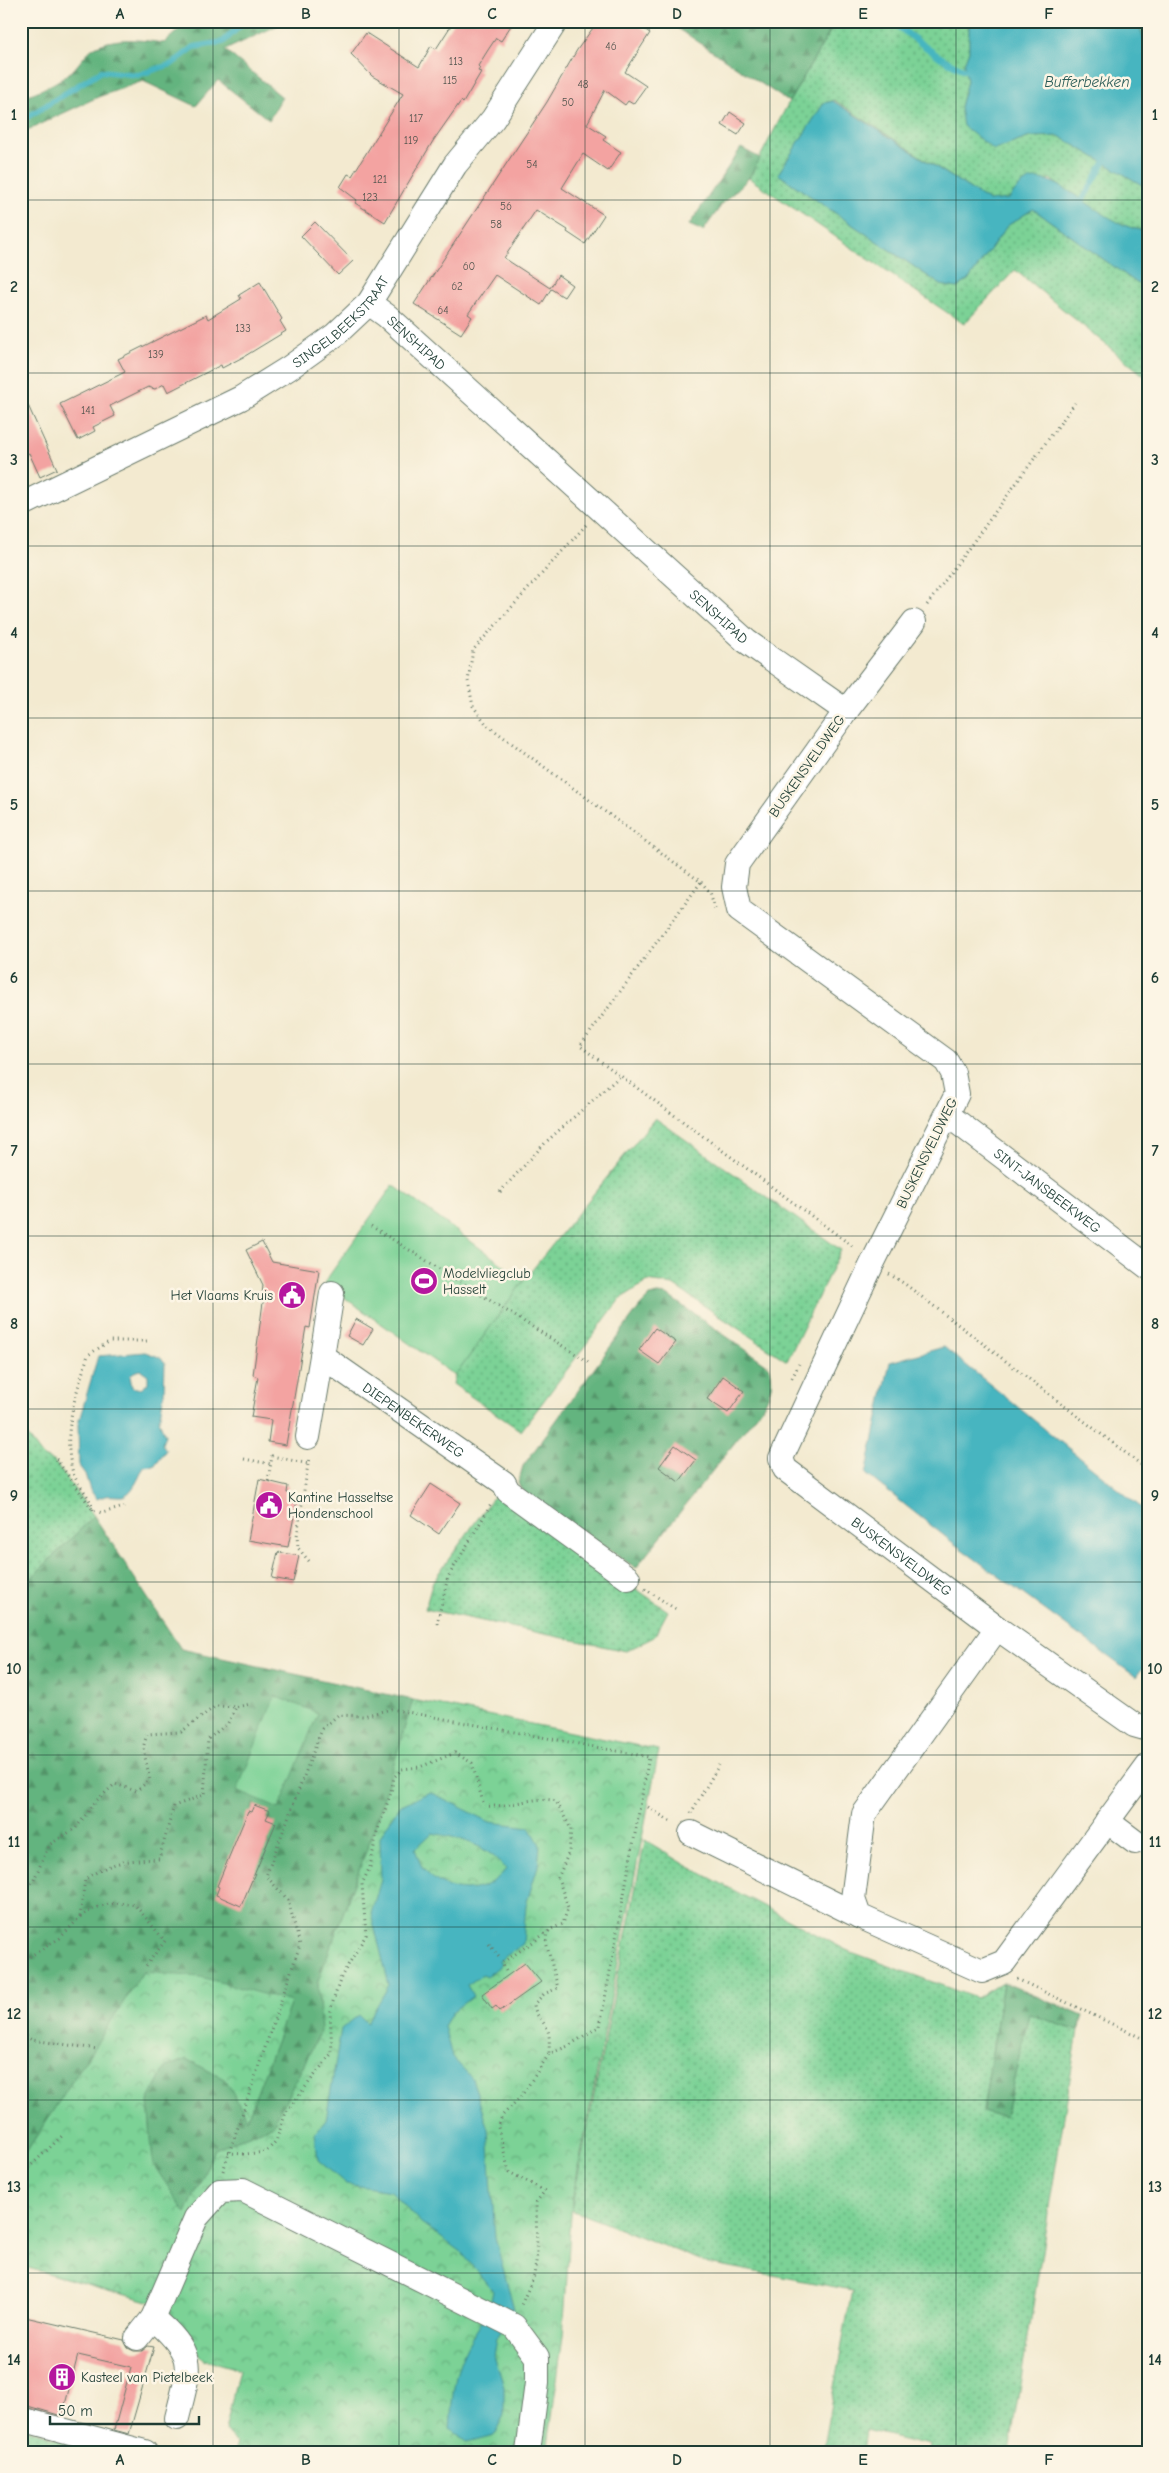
<svg xmlns="http://www.w3.org/2000/svg" width="1169" height="2473" font-family="'Comic Neue',sans-serif">
  <style>
    .grass { fill: url(#grass-dots); stroke: #4d8865 }
    .forest { fill: url(#forest-firs); stroke: #42785a }
    .park { fill: url(#park-crowns); stroke: #4d8865 }
    .pitch { fill: #7bd296; stroke: #4d8865 }
    .water { fill: #46b5c0; stroke: #32797a; fill-rule: evenodd }
    .lines { fill: none; stroke-linecap: round; stroke-linejoin: round }
    .stream { stroke: #46b5c0; stroke-width: 6 }
    .building { fill: #f3a3a1 }
    .minor-casing { stroke: #697a6b; stroke-width: 26 }
    .path { stroke: #697a6b; stroke-width: 3; stroke-dasharray: 1 4; stroke-linecap: butt }
    .minor { stroke: #fff; stroke-width: 24 }
    .grid { fill: none; stroke: #1f3d34; stroke-width: 1; stroke-opacity: 0.55 }
    .labels { text-anchor: middle; dominant-baseline: central; stroke-width: 5; stroke-linejoin: round; paint-order: stroke }
    .number-label { font-size: 11px; fill: #54564f }
    .street-label { font-size: 14px; fill: #1f3d34; stroke: #fcf5e5 }
    .poi-label { font-size: 14px; fill: #1f3d34; stroke: #fcf5e5; text-anchor: start }
    .water-label { font-size: 15px; font-style: italic; fill: #295b57; stroke: #fcf5e5 }
    .neatline { fill: none; stroke: #1f3d34; stroke-width: 2 }
    .grid-label { font-size: 16px; text-anchor: middle; font-weight: bold; fill: #1f3d34 }
  </style>
  <defs>
    <pattern id="grass-dots" width="8" height="8" patternUnits="userSpaceOnUse" patternTransform="scale(1.25)"><rect width="8" height="8" fill="#7bd296"/><path d="M2 2h.1M6 6h.1" fill="none" stroke="#64ac7b" stroke-width="1.8" stroke-linecap="round"/></pattern>
    <pattern id="forest-firs" width="22" height="20" patternUnits="userSpaceOnUse" patternTransform="scale(1.25)"><rect width="22" height="20" fill="#64b47f"/><path d="M5 1l3.5 6h-7zM16 11l3.5 6h-7z" fill="#529469"/></pattern>
    <pattern id="park-crowns" width="20" height="18" patternUnits="userSpaceOnUse" patternTransform="scale(1.25)"><rect width="20" height="18" fill="#7bd296"/><path d="M2 6a3 3 0 1 1 6 0M12 15a3 3 0 1 1 6 0" fill="none" stroke="#64ac7b"/></pattern>
  </defs>
  <rect width="100%" height="100%" fill="#fcf5e5"/>
  <filter id="ink" filterUnits="userSpaceOnUse"><feTurbulence type="fractalNoise" baseFrequency=".02" numOctaves="2"/><feDisplacementMap in="SourceGraphic" scale="10" xChannelSelector="R" yChannelSelector="G"/><feConvolveMatrix kernelMatrix="1 2 1 2 8 2 1 2 1" color-interpolation-filters="sRGB"/></filter>
  <filter id="wash" filterUnits="userSpaceOnUse"><feTurbulence type="fractalNoise" baseFrequency=".0096" numOctaves="4" result="noise"/><feDisplacementMap in="SourceGraphic" scale="20" xChannelSelector="R" yChannelSelector="G"/><feGaussianBlur stdDeviation="1.12" result="paint"/><feColorMatrix in="noise" values="0 0 0 0 0 0 0 0 0 0 0 0 0 0 0 0 0 1.4 0 .05"/><feComposite in="paint" operator="in"/></filter>
  <g filter="url(#wash)">
    <rect width="100%" height="100%" fill="#f3ead0"/>
    <g class="grass">
      <path d="M836,21H969V51L964,64L967,81L960,107L994,150L1030,137L1059,136L1142,185L1148,186V231C1112,229 1078,198 1050,179L1019,187L1009,199L989,201L834,100L824,103L778,174L941,285L957,288L969,279L1007,226L1033,209L1148,291V379L1015,270L964,324L749,178L789,102Z"/>
      <path d="M1138,21H1148V54Z"/>
      <path d="M655,1118L841,1250L787,1361L673,1285L648,1281L620,1299L521,1431L453,1384L455,1376L524,1280Z"/>
      <path d="M21,1427L43,1457L54,1461L94,1516L21,1588Z"/>
      <path d="M497,1492L668,1611L654,1637L626,1651L425,1609L433,1581Z"/>
      <path d="M645,1840L686,1865L846,1950L976,1998L1003,1982L983,2111L1005,2117L1029,2013L1078,2031L1009,2452H928L929,2445L866,2430L863,2452H822L852,2290L708,2263L571,2210Z"/>
      <path d="M21,2427L98,2452H21Z"/>
    </g>
    <g class="forest">
      <path d="M180,21H287L225,50L282,97L269,120L218,80L196,106L143,81L98,97L21,133V97C39,92 59,82 73,70C80,63 86,52 95,47C116,36 141,40 164,43L184,25Z"/>
      <path d="M679,21H727L734,26L738,21H836L789,102L676,27Z"/>
      <path d="M741,148L760,158L749,178L723,203L703,231L689,225Z"/>
      <path d="M657,1294L667,1295L769,1366C775,1383 770,1393 762,1408L636,1568L522,1491L518,1483L523,1466L640,1306L650,1296Z"/>
      <path d="M94,1516L181,1649L413,1700L374,1830L318,1981L321,2031L273,2125L215,2149L186,2215L153,2164L148,2101L166,2067L187,2059L226,2080L247,2119L291,2002L143,1972L21,2160V1588Z"/>
      <path d="M1003,1982L1083,2016L1078,2031L1029,2014L1005,2118L983,2111Z"/>
    </g>
    <path class="park" d="M413,1700L659,1750L572,2201L563,2336L547,2452H234L237,2444L225,2431L239,2369L203,2359L186,2341L166,2306L21,2266V2160L143,1972L201,1977L291,2002L247,2119L226,2080L187,2059L166,2067L148,2101L153,2164L186,2214L215,2149L273,2125L321,2031L318,1981L374,1830Z"/>
    <g class="pitch">
      <path d="M393,1185L524,1280L455,1376L324,1283Z"/>
      <path d="M275,1696L318,1713L279,1809L237,1791Z"/>
    </g>
    <g class="water">
      <path d="M969,21H1138L1148,54V186L1142,185L1059,136L1030,137L994,150L963,126L960,107L967,81L964,64L969,51Z"/>
      <path d="M833,101L989,201L1009,199C1015,191 1023,180 1035,179C1065,176 1106,229 1148,231V291L1033,209L1007,226L969,279L957,288L941,285L778,174L824,103Z"/>
      <path d="M944,1347L1148,1513V1660L1136,1677L952,1542L866,1474L890,1362Z"/>
      <path d="M145,1352L159,1357L165,1362L164,1394L159,1420L165,1435L162,1444L166,1450L154,1466L144,1467C139,1476 132,1497 120,1496C109,1496 109,1494 97,1499L90,1490L85,1474L79,1466L78,1424L98,1356ZM141,1370L148,1375V1383L141,1389L132,1387L130,1376L134,1372Z"/>
      <path d="M430,1792L490,1822L530,1827L540,1845L538,1866L526,1905L523,1944L499,1961L501,1965L486,1977L482,1975L467,1985L473,1996L453,2011L444,2026L452,2057L472,2078L488,2129L495,2238L514,2309L497,2338L494,2356L504,2386V2415L494,2435L467,2442L450,2428C452,2404 453,2377 463,2355C473,2330 489,2320 493,2291L462,2253L420,2222L391,2191L346,2184L318,2160L315,2133L326,2120L341,2029L359,2015L367,2023L389,1985L371,1913L381,1880L380,1837L399,1806ZM432,1833C461,1838 487,1845 506,1869C485,1897 448,1896 425,1871C420,1866 418,1856 415,1849Z"/>
    </g>
    <g class="lines">
      <g class="stream">
        <path d="M890,21C917,39 940,62 971,72"/>
        <path d="M21,121L101,71L138,75L172,64L194,47L223,42L245,21"/>
        <path d="M1082,201L1104,163"/>
      </g>
    </g>
    <g id="blocks">
      <g class="building">
        <path d="M454,21H514L501,41L496,38L488,50L478,66L480,68L478,71L481,72L463,103L461,101L433,141L385,222L355,203L357,200L340,187L348,174L352,176L403,94L372,76L351,54L366,33L419,67L431,46L436,49Z"/>
        <path d="M598,21H632L650,33L625,72L646,86L633,104L628,101L625,105L605,90L587,124L606,136L603,140L621,152L608,171L583,154L562,188L604,215L585,244L567,232L568,230L536,210L504,258L550,288L558,275L572,285L564,297L551,289L541,305L495,275L468,314L472,317L461,334L414,304L547,102L577,50Z"/>
        <path d="M730,112L746,123L738,135L722,125Z"/>
        <path d="M315,222L353,261L338,275L301,236Z"/>
        <path d="M260,282L282,319L280,321L286,331L245,356L222,368L221,365L168,392L164,384L155,389L148,387L110,406L115,416L93,427L95,431L78,440L60,404L125,372L118,359L206,315L208,319L241,299L239,295Z"/>
        <path d="M21,390L57,469L40,477L29,453L21,456Z"/>
        <path d="M262,1242L272,1262L319,1270L310,1328L306,1327L286,1445L268,1442L271,1420L251,1417L258,1377L253,1375L264,1295H262L263,1285L246,1250Z"/>
        <path d="M356,1319L373,1329L363,1345L347,1336Z"/>
        <path d="M655,1328L676,1342L659,1364L639,1350Z"/>
        <path d="M723,1376L744,1391L728,1413L707,1399Z"/>
        <path d="M675,1445L696,1460L679,1482L659,1467Z"/>
        <path d="M259,1479L288,1486L287,1493L298,1496L288,1547L248,1540Z"/>
        <path d="M431,1484L460,1503L439,1534L411,1515Z"/>
        <path d="M278,1552L299,1556L293,1582L272,1578Z"/>
        <path d="M254,1805L270,1811L266,1819L276,1823L241,1906L216,1895L219,1887L217,1886L248,1811L251,1812Z"/>
        <path d="M525,1963L541,1982L500,2011L496,2006L492,2009L482,1994Z"/>
        <path d="M21,2316L124,2340L128,2348L134,2351H142L148,2346L154,2347L129,2434L114,2430L131,2367L78,2355L62,2416L21,2404Z"/>
      </g>
    </g>
  </g>
  <g filter="url(#ink)">
    <use href="#blocks" fill-opacity="0" stroke="#697a6b" stroke-width="1"/>
    <g class="lines">
      <g class="minor-casing">
        <g id="minor">
          <path id="s1" d="M369,303L387,316L746,641L846,711"/>
          <path id="s2" d="M21,505L241,398L289,368L335,335L369,303L455,165L493,119L556,21"/>
          <path id="s3" d="M914,622L846,711L737,864L734,887L739,910L946,1061L953,1073L957,1094L872,1264L781,1458L785,1469L997,1628L1134,1725L1148,1729"/>
          <path id="s4" d="M948,1115L1148,1267"/>
          <path d="M322,1356L332,1293"/>
          <path id="s5" d="M308,1437L322,1356L504,1483L508,1491L628,1578"/>
          <path d="M997,1628L864,1814L853,1899L859,1916L982,1971L1004,1962L1148,1766"/>
          <path d="M1107,1821L1135,1842"/>
          <path d="M691,1833L859,1916"/>
          <path d="M153,2318C197,2355 190,2366 177,2418"/>
          <path d="M137,2338L153,2318L196,2218L220,2191L243,2190L514,2326L537,2357V2383L528,2452"/>
          <path d="M21,2419L145,2452"/>
        </g>
      </g>
      <g class="path">
        <path d="M586,525L473,650L468,681L473,706L487,725L701,882L580,1046L855,1248"/>
        <path d="M927,605L1075,403"/>
        <path d="M701,882L710,892L716,912"/>
        <path d="M500,1192L546,1142L620,1076"/>
        <path d="M371,1226L590,1363"/>
        <path d="M889,1274L905,1284L1148,1470"/>
        <path d="M792,1378L799,1364"/>
        <path d="M56,1459L93,1510L102,1513L124,1507"/>
        <path d="M244,1459L271,1464"/>
        <path d="M268,1481L272,1456L309,1464"/>
        <path d="M93,1510C90,1494 75,1484 72,1469C62,1430 77,1392 88,1355L110,1341H147"/>
        <path d="M309,1561L298,1548L297,1536L309,1458"/>
        <path d="M645,1589L677,1610"/>
        <path d="M437,1624L448,1577L492,1503"/>
        <path d="M648,1807L673,1823"/>
        <path d="M691,1813L719,1765"/>
        <path d="M21,1886L33,1882L49,1845L76,1828L96,1801L115,1784L136,1791L150,1780L143,1748L147,1734L181,1732L216,1706L236,1707L251,1704"/>
        <path d="M80,1917C99,1904 113,1901 135,1905L165,1941L145,1967"/>
        <path d="M489,1944L501,1960"/>
        <path d="M21,1962L60,1938L80,1917L85,1879C113,1861 127,1860 159,1859L174,1806L204,1795L208,1739L228,1723L236,1707"/>
        <path d="M506,1971L502,1963L549,1931"/>
        <path d="M1017,1979L1148,2041"/>
        <path d="M21,2034L32,2040L97,2049"/>
        <path d="M228,2153L245,2154L266,2152L276,2141L286,2112L332,2053L330,2011L341,1977L366,1935L362,1884L370,1867L377,1832L391,1793L394,1777L402,1769L420,1767L455,1753L472,1763L484,1806C509,1808 535,1795 556,1801L571,1829L569,1852L558,1878L568,1907L563,1924L549,1930L546,1942L558,1988L544,1994L534,2004C535,2015 539,2016 545,2025C551,2033 549,2044 549,2054"/>
        <path d="M21,2166L23,2172"/>
        <path d="M223,2171L300,1945L288,1900L266,1876L322,1729L338,1715L363,1716L391,1709L649,1757L600,2026L568,2046L549,2054L522,2095L502,2116L498,2127L509,2172L545,2191L536,2202L537,2255L534,2276L521,2305"/>
        <path d="M21,2175L63,2135"/>
      </g>
      <use href="#minor" class="minor"/>
    </g>
  </g>
  <path class="grid" d="M213,21V2452M399,21V2452M585,21V2452M770,21V2452M956,21V2452M21,200H1148M21,373H1148M21,546H1148M21,718H1148M21,891H1148M21,1064H1148M21,1236H1148M21,1409H1148M21,1582H1148M21,1755H1148M21,1927H1148M21,2100H1148M21,2273H1148"/>
  <defs>
    <g id="stadium-disc" transform="scale(1.4375)"><circle r="9.5" fill="#b5179e" stroke="#fcf5e5"/><path d="M0-5a6.5 5 0 1 0 0 10a6.5 5 0 1 0 0-10ZM-3.5-1.8h7v3.6h-7Z" fill="#fff"/></g>
    <g id="civic-disc" transform="scale(1.4375)"><circle r="9.5" fill="#b5179e" stroke="#fcf5e5"/><path d="M-.6-6.5H3V-4.5H.6V-3L4-1V1h2V6H-6V1h2V-1L-.6-3ZM-1.2 2.5V6h2.4V2.5Z" fill="#fff"/></g>
    <g id="building-disc" transform="scale(1.4375)"><circle r="9.5" fill="#b5179e" stroke="#fcf5e5"/><path d="M-4-6H4V6H1V3H-1V6H-4ZM-2.5-4.3h1.7v1.8h-1.7ZM.8-4.3h1.7v1.8H.8ZM-2.5-1h1.7V.8h-1.7ZM.8-1h1.7V.8H.8Z" fill="#fff"/></g>
  </defs>
  <g fill-rule="evenodd">
    <use href="#stadium-disc" x="424" y="1281"/>
    <use href="#civic-disc" x="292" y="1295"/>
    <use href="#civic-disc" x="269" y="1505"/>
    <use href="#building-disc" x="62" y="2377"/>
  </g>
  <g class="labels">
    <g class="number-label">
      <text x="611" y="46">46</text>
      <text x="456" y="61">113</text>
      <text x="450" y="80">115</text>
      <text x="583" y="84">48</text>
      <text x="568" y="102">50</text>
      <text x="416" y="118">117</text>
      <text x="411" y="140">119</text>
      <text x="532" y="164">54</text>
      <text x="380" y="179">121</text>
      <text x="370" y="197">123</text>
      <text x="506" y="206">56</text>
      <text x="496" y="224">58</text>
      <text x="469" y="266">60</text>
      <text x="457" y="286">62</text>
      <text x="443" y="310">64</text>
      <text x="243" y="328">133</text>
      <text x="156" y="354">139</text>
      <text x="88" y="410">141</text>
    </g>
    <g class="street-label">
      <text stroke="none"><textPath href="#s2" startOffset="371">SINGELBEEKSTRAAT</textPath></text>
      <text stroke="none"><textPath href="#s1" startOffset="62">SENSHIPAD</textPath></text>
      <text stroke="none"><textPath href="#s1" startOffset="470">SENSHIPAD</textPath></text>
      <text transform="translate(807 766) rotate(-55)">BUSKENSVELDWEG</text>
      <text transform="translate(927 1153) rotate(-64)">BUSKENSVELDWEG</text>
      <text stroke="none"><textPath href="#s4" startOffset="125">SINT-JANSBEEKWEG</textPath></text>
      <text stroke="none"><textPath href="#s5" startOffset="194">DIEPENBEKERWEG</textPath></text>
      <text stroke="none"><textPath href="#s3" startOffset="1200">BUSKENSVELDWEG</textPath></text>
    </g>
    <g class="poi-label">
      <text x="443" y="1273">Modelvliegclub<tspan x="443" dy="16">Hasselt</tspan></text>
      <text x="273" y="1295" text-anchor="end">Het Vlaams Kruis</text>
      <text x="288" y="1497">Kantine Hasseltse<tspan x="288" dy="16">Hondenschool</tspan></text>
      <text x="81" y="2377">Kasteel van Pietelbeek</text>
    </g>
    <g class="water-label">
      <text x="1087" y="82">Bufferbekken</text>
    </g>
  </g>
  <rect width="1169" height="2473" fill="none" stroke="#fcf5e5" stroke-width="55"/>
  <path d="M50 2416v8h149v-8" fill="none" stroke="#1f3d34" stroke-width="2.5"/>
  <text x="58" y="2416" font-size="15" fill="#1f3d34" stroke="#fcf5e5" stroke-width="4" paint-order="stroke">50 m</text>
  <rect x="28" y="28" width="1114" height="2418" class="neatline"/>
  <g class="grid-label">
    <text x="120" y="19">A</text>
    <text x="306" y="19">B</text>
    <text x="492" y="19">C</text>
    <text x="677" y="19">D</text>
    <text x="863" y="19">E</text>
    <text x="1049" y="19">F</text>
    <text x="14" y="120">1</text>
    <text x="1155" y="120">1</text>
    <text x="14" y="292">2</text>
    <text x="1155" y="292">2</text>
    <text x="14" y="465">3</text>
    <text x="1155" y="465">3</text>
    <text x="14" y="638">4</text>
    <text x="1155" y="638">4</text>
    <text x="14" y="810">5</text>
    <text x="1155" y="810">5</text>
    <text x="14" y="983">6</text>
    <text x="1155" y="983">6</text>
    <text x="14" y="1156">7</text>
    <text x="1155" y="1156">7</text>
    <text x="14" y="1329">8</text>
    <text x="1155" y="1329">8</text>
    <text x="14" y="1501">9</text>
    <text x="1155" y="1501">9</text>
    <text x="14" y="1674">10</text>
    <text x="1155" y="1674">10</text>
    <text x="14" y="1847">11</text>
    <text x="1155" y="1847">11</text>
    <text x="14" y="2019">12</text>
    <text x="1155" y="2019">12</text>
    <text x="14" y="2192">13</text>
    <text x="1155" y="2192">13</text>
    <text x="14" y="2365">14</text>
    <text x="1155" y="2365">14</text>
    <text x="120" y="2465">A</text>
    <text x="306" y="2465">B</text>
    <text x="492" y="2465">C</text>
    <text x="677" y="2465">D</text>
    <text x="863" y="2465">E</text>
    <text x="1049" y="2465">F</text>
  </g>
</svg>
